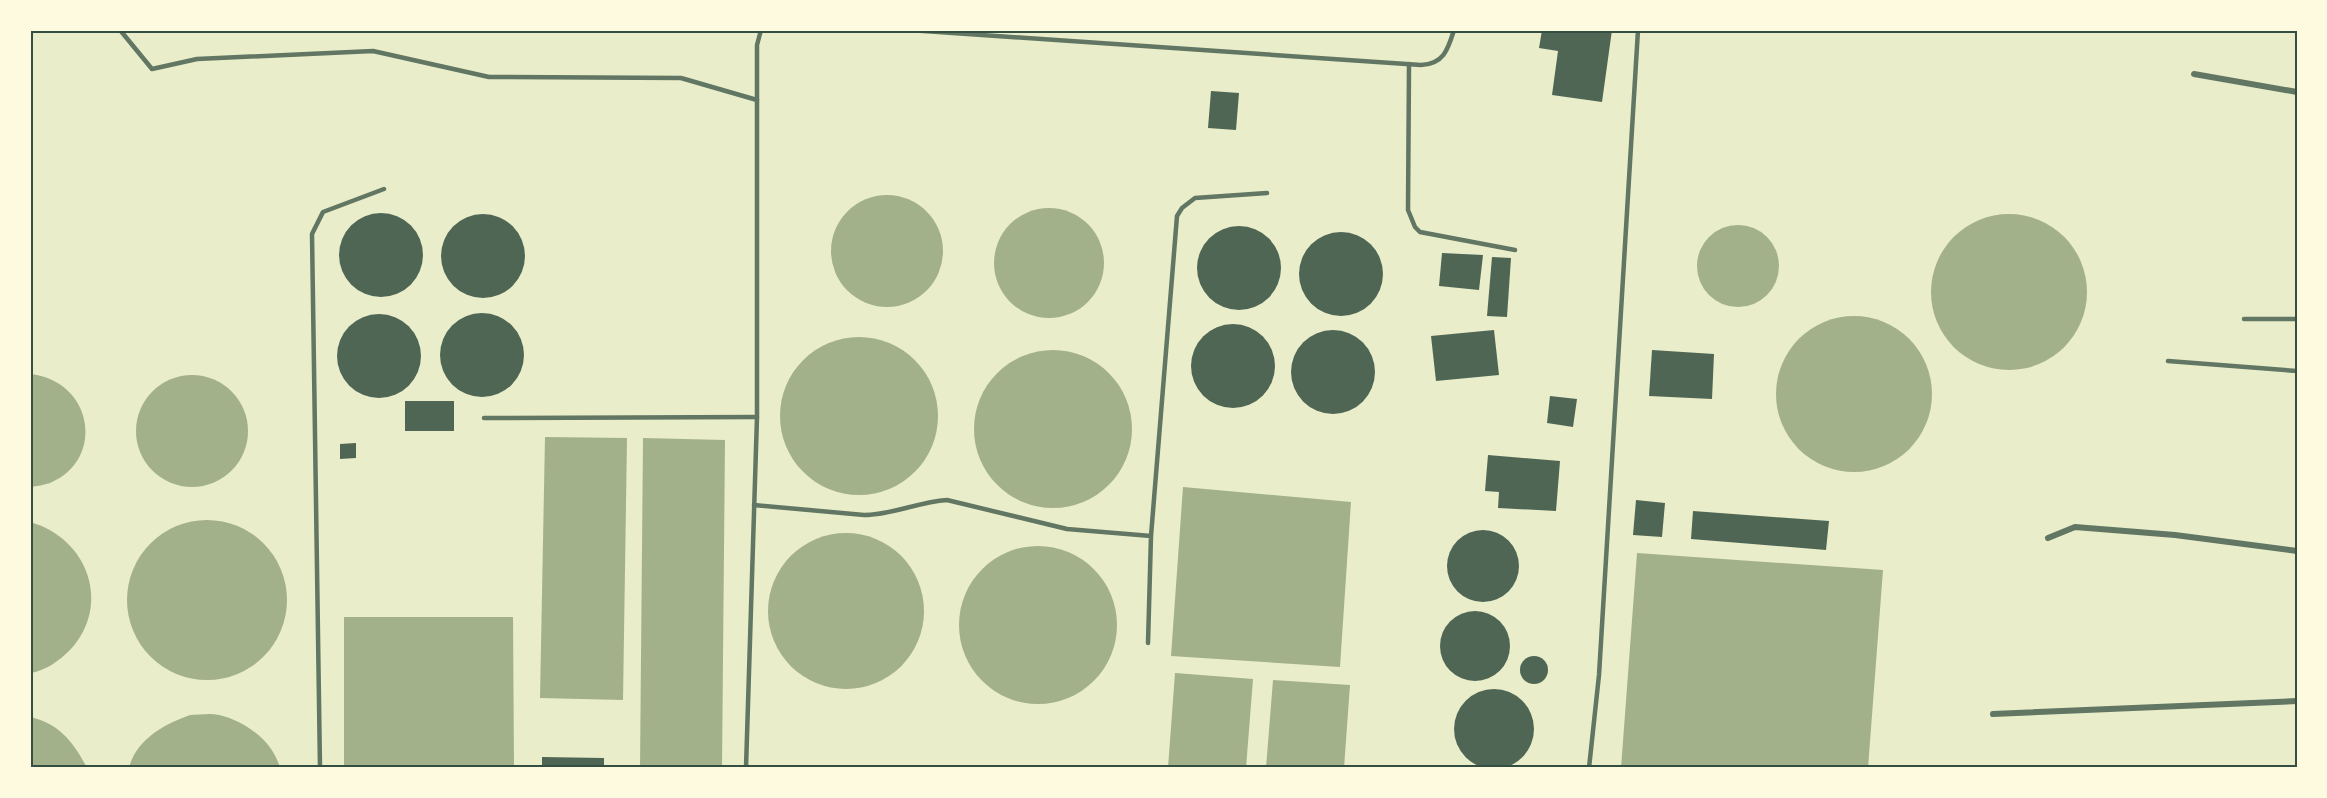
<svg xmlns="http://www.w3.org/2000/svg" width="2327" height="798" font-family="Raleway,sans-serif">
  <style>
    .water { fill: #a3b18a }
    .building { fill: #4f6655 }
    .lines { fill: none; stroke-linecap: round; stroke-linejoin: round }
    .service { stroke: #617663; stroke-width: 4.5 }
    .minor { stroke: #617663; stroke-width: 6 }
    .neatline { fill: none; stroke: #344e41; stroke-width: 2 }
  </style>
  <rect width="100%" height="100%" fill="#e9edc9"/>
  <g class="water">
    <circle cx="887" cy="251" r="56"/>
    <circle cx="1049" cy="263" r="55"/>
    <circle cx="2009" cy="292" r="78"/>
    <circle cx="1738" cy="266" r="41"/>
    <circle cx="1854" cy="394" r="78"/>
    <circle cx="859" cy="416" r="79"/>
    <circle cx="1053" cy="429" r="79"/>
    <path d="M30,374C92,380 107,459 50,483C44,485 37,486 31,487Z"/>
    <circle cx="192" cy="431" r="56"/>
    <path d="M545,437L627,438L623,700L540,698Z"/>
    <path d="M643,438L725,440L722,768H640Z"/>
    <path d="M1183,487L1351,502L1340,667L1171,656Z"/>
    <circle cx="207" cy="600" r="80"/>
    <path d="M30,522C88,538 112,605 70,650C59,661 45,671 30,673Z"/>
    <circle cx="846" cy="611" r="78"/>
    <circle cx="1038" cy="625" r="79"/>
    <path d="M1637,553L1883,570L1868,768H1621Z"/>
    <path d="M344,617H513L514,768H344Z"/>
    <path d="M1175,673L1253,679L1246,768H1168Z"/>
    <path d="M1273,680L1350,685L1344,768H1266Z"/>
    <path d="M190,715C199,715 210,713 219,715C245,721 273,741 280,768H129C136,739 165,724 190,715Z"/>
    <path d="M30,717C59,723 74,743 87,768H30Z"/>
  </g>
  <g class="building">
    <path d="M1542,30H1612L1602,102L1552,95L1558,51L1539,48Z"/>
    <path d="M1211,91L1239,93L1236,130L1208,128Z"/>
    <circle cx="381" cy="255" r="42"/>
    <circle cx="483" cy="256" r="42"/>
    <circle cx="1239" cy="268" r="42"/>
    <circle cx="1341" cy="274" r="42"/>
    <path d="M1442,253L1483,255L1479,290L1439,286Z"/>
    <path d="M1492,257L1511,258L1507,317L1487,316Z"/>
    <circle cx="482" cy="355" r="42"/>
    <circle cx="379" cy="356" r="42"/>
    <circle cx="1233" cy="366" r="42"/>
    <path d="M1494,330L1499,375L1436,381L1431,336Z"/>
    <circle cx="1333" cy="372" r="42"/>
    <path d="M1652,350L1714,354L1712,399L1649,396Z"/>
    <path d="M1550,396L1577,399L1573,427L1547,423Z"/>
    <rect x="405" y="401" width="49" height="30"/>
    <path d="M356,443V458L340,459V444Z"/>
    <path d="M1488,455L1560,461L1556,511L1498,508L1499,492L1485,491Z"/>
    <path d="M1636,500L1665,503L1662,537L1633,535Z"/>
    <path d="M1693,511L1829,521L1826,550L1691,539Z"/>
    <circle cx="1483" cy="566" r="36"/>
    <circle cx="1475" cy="646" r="35"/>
    <circle cx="1534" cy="670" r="14"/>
    <circle cx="1494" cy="729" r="40"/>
    <path d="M542,757L604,758V768H542Z"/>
  </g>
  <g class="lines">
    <g class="service">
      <path d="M120,30L152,69L197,59L373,51L489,77L681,78L757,100"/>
      <path d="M909,30L1421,65C1444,64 1448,49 1454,30"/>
      <path d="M1409,64L1408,210L1415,227L1420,232L1515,250"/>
      <path d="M2244,319H2297"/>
      <path d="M2168,361L2297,371"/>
      <path d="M484,418L757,417"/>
      <path d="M754,505L864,515C892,515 918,502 947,500L1067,529L1151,536L1148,643"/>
      <path d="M1151,536L1177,216L1182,208L1195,198L1267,193"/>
      <path d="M320,768L312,234L323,212L384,189"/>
      <path d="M746,768L757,417V45L761,30"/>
      <path d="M1589,768L1599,675L1638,30"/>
    </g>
    <g class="minor">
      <path d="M2194,74L2297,92"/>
      <path d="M2048,538L2075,527L2175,535L2297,551"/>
      <path d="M1993,714L2297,701"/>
    </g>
  </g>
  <rect width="2327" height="798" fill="none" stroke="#fefae0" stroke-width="63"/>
  <rect x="32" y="32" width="2264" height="734" class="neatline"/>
</svg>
